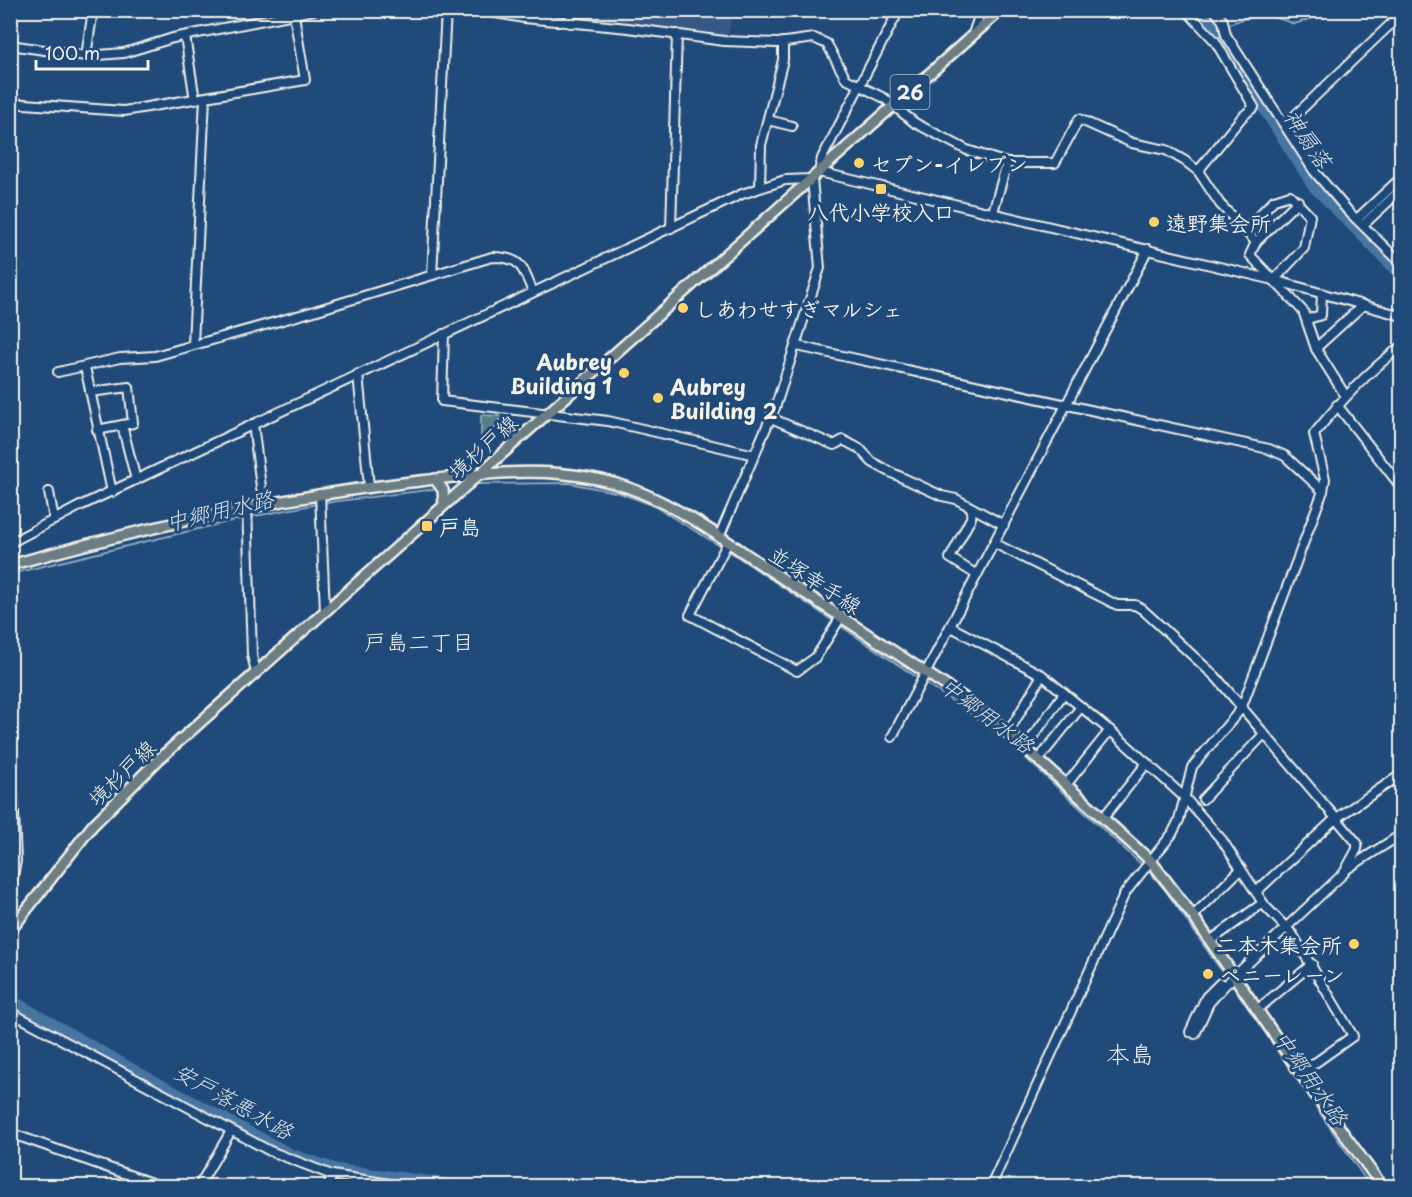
<svg xmlns="http://www.w3.org/2000/svg" width="1412" height="1197" font-family="'Playpen Sans','Klee One',sans-serif">
  <style>
    .built { fill: #355886 }
    .garden { fill: #527f88; stroke: #a3b8b8; stroke-width: 1.5 }
    .lines { fill: none; stroke-linecap: round; stroke-linejoin: round }
    .stream { stroke: #8ca6be; stroke-width: 2 }
    .river { stroke: #4774a2; stroke-width: 14 }
    .minor-casing { stroke: #f4f1e8; stroke-width: 12 }
    .major-casing { stroke: #f4f1e8; stroke-width: 14 }
    .minor { stroke: #1f4a7a; stroke-width: 8 }
    .major { stroke: #6c7e84; stroke-width: 9 }
    .poi-dot { fill: #ffd166; stroke: #1f4a7a; stroke-width: 2 }
    .labels { text-anchor: middle; dominant-baseline: central; stroke-width: 6; stroke-linejoin: round; paint-order: stroke }
    .shield { fill: #1f4a7a; stroke: #b4bfc7; stroke-width: 1.5 }
    .shield-label { font-size: 20px; font-weight: bold; fill: #f4f1e8 }
    .poi-label { font-size: 21px; font-weight: bold; fill: #f4f1e8; stroke: #1f4a7a; text-anchor: start }
    .street-label { font-size: 21px; fill: #f4f1e8; stroke: #1f4a7a }
    .water-label { font-size: 22px; font-style: italic; fill: #dadede; stroke: #1f4a7a }
    .neighbourhood-label { font-size: 22px; fill: #f4f1e8; stroke: #1f4a7a }
    .quarter-label { font-size: 24px; fill: #f4f1e8; stroke: #1f4a7a }
  </style>
  <rect width="100%" height="100%" fill="#1f4a7a"/>
  <filter id="ink" filterUnits="userSpaceOnUse"><feTurbulence type="fractalNoise" baseFrequency=".0167" numOctaves="2"/><feDisplacementMap in="SourceGraphic" scale="12" xChannelSelector="R" yChannelSelector="G"/><feConvolveMatrix kernelMatrix="1 2 1 2 8 2 1 2 1" color-interpolation-filters="sRGB"/></filter>
  <g filter="url(#ink)">
    <path class="built" d="M575,11H733L728,37L675,29L574,19Z"/>
    <path class="garden" d="M481,415L500,416L498,426L481,441Z"/>
    <g class="lines">
      <g class="stream">
        <path d="M1227,25C1252,14 1269,13 1294,24C1330,11 1363,7 1402,16"/>
        <path d="M1215,30L1222,27"/>
        <path d="M1354,228L1367,215"/>
        <path d="M477,484L569,483L620,493L652,505L735,555L967,711L1006,740L1143,866"/>
        <path d="M323,503L436,489"/>
        <path d="M250,517L318,504"/>
        <path d="M10,574L244,518"/>
        <path d="M1148,870L1166,891L1227,979"/>
        <path d="M1231,983L1370,1186"/>
      </g>
      <g class="river">
        <path d="M1199,10L1215,30L1315,186L1402,274"/>
        <path d="M10,1001L145,1078L291,1156L337,1171L454,1186"/>
      </g>
      <g class="minor-casing">
        <g id="minor">
          <path d="M478,10L524,18L628,28L724,41L778,43L814,38L827,44L846,79L884,98L915,123L967,150L1007,163H1055L1079,119L1132,143L1166,150L1185,161L1198,171L1220,204L1256,242L1250,255L1303,311L1316,349L1345,395"/>
          <path d="M882,10L895,18"/>
          <path d="M899,10L822,158L819,172L1274,280L1402,316"/>
          <path d="M1186,10L1215,41L1254,107L1242,117L1198,171"/>
          <path d="M1214,10L1223,21L1226,35L1314,171L1348,211L1402,264"/>
          <path d="M570,23L571,10"/>
          <path d="M973,34L981,10"/>
          <path d="M185,36L195,100"/>
          <path d="M10,45L86,56L124,53L173,38L314,10"/>
          <path d="M86,56L93,10"/>
          <path d="M10,103L124,111L305,80L294,15"/>
          <path d="M768,120L792,126"/>
          <path d="M1285,125L1396,19"/>
          <path d="M760,187L761,145L783,60V42"/>
          <path d="M993,212L1007,163"/>
          <path d="M1357,219L1402,177"/>
          <path d="M1363,225L1402,189"/>
          <path d="M671,228L677,34"/>
          <path d="M1245,230L1274,200L1290,195L1310,216L1304,248L1274,280"/>
          <path d="M1256,242L1298,201"/>
          <path d="M432,275L446,10"/>
          <path d="M1308,319L1321,315L1322,293"/>
          <path d="M444,334L442,401L608,421L755,455"/>
          <path d="M193,344L205,98"/>
          <path d="M797,346L1269,449L1285,456L1323,491"/>
          <path d="M1316,348L1363,305"/>
          <path d="M85,367L112,492"/>
          <path d="M58,372L120,358L155,356L311,312L492,257C522,257 522,267 533,292"/>
          <path d="M358,374L369,487"/>
          <path d="M90,392L129,387L133,423L97,430"/>
          <path d="M1337,405L1402,488"/>
          <path d="M771,418L834,445L843,440L860,449L872,462L890,472L942,496L956,499L1004,525"/>
          <path d="M253,424L263,503"/>
          <path d="M122,425L136,480"/>
          <path d="M49,492L54,520"/>
          <path d="M320,494L325,611"/>
          <path d="M247,506L252,655L256,672"/>
          <path d="M972,508L971,518L950,558L977,575"/>
          <path d="M728,542L690,615L797,671L816,657L841,617"/>
          <path d="M10,543L80,506L742,194L785,180L812,179L820,268L776,405L719,537"/>
          <path d="M994,543L1117,605H1135L1142,609L1216,677L1357,843V849L1344,873L1224,986L1209,1003L1195,1034"/>
          <path d="M951,627L1042,675L1119,738L1184,797L1222,840L1265,906L1293,935L1353,1036L1301,1073"/>
          <path d="M10,718L16,861L10,891"/>
          <path d="M1008,733L1042,675"/>
          <path d="M892,737L1148,249"/>
          <path d="M1025,748L1064,693"/>
          <path d="M1038,760L1081,707"/>
          <path d="M1066,785L1110,730"/>
          <path d="M1203,799L1263,735"/>
          <path d="M1103,818L1147,763"/>
          <path d="M1347,869L1402,834"/>
          <path d="M1256,892L1335,819L1402,774"/>
          <path d="M1193,916L1241,869"/>
          <path d="M1210,941L1263,903"/>
          <path d="M1258,1009L1312,964"/>
          <path d="M10,1012L270,1151L332,1175L403,1186"/>
          <path d="M1190,1032L1206,997L1220,983L1223,985"/>
          <path d="M10,1133L160,1186"/>
          <path d="M199,1186L231,1131"/>
          <path d="M328,1186L332,1175"/>
          <path d="M991,1186L1125,893L1172,834L1179,820L1192,767L1241,709L1323,491L1325,479L1314,434C1341,401 1367,372 1402,346"/>
        </g>
      </g>
      <g class="major-casing">
        <g id="major">
          <path d="M435,479L443,490L444,505"/>
          <path d="M10,565C140,529 269,499 403,483C481,474 561,461 637,491C687,511 730,544 774,573C837,614 900,655 963,697L994,720L1151,861L1193,916L1315,1094L1382,1186"/>
          <path d="M10,931L93,825L159,759L1001,10"/>
        </g>
      </g>
      <use href="#minor" class="minor"/>
      <use href="#major" class="major"/>
    </g>
  </g>
  <g class="poi-dot">
    <circle cx="859" cy="163" r="6"/>
    <rect x="875" y="183" width="12" height="12" rx="3"/>
    <circle cx="1154" cy="222" r="6"/>
    <circle cx="683" cy="308" r="6"/>
    <circle cx="624" cy="373" r="6"/>
    <circle cx="658" cy="398" r="6"/>
    <rect x="421" y="520" width="12" height="12" rx="3"/>
    <circle cx="1354" cy="944" r="6"/>
    <circle cx="1208" cy="974" r="6"/>
  </g>
  <g class="labels">
    <rect class="shield" x="890.5" y="75" width="39" height="34" rx="4.5"/>
    <g class="shield-label">
      <text x="910" y="92">26</text>
    </g>
    <g class="poi-label">
      <text x="871" y="163">セブン-イレブン</text>
      <text x="881" y="211" text-anchor="middle">八代小学校入口</text>
      <text x="1166" y="222">遠野集会所</text>
      <text x="695" y="308">しあわせすぎマルシェ</text>
      <text x="612" y="361" text-anchor="end">Aubrey<tspan x="612" dy="24">Building 1</tspan></text>
      <text x="670" y="386">Aubrey<tspan x="670" dy="24">Building 2</tspan></text>
      <text x="439" y="526">戸島</text>
      <text x="1342" y="944" text-anchor="end">二本木集会所</text>
      <text x="1220" y="974">ペニーレーン</text>
    </g>
    <g class="street-label">
      <text transform="translate(482 446) rotate(-42)">境杉戸線</text>
      <text transform="translate(816 579) rotate(33)">並塚幸手線</text>
      <text transform="translate(121 772) rotate(-44)">境杉戸線</text>
    </g>
    <g class="water-label">
      <text transform="translate(1309 138) rotate(56)">神扇落</text>
      <text transform="translate(219 509) rotate(-13)">中郷用水路</text>
      <text transform="translate(988 714) rotate(37)">中郷用水路</text>
      <text transform="translate(1312 1077) rotate(55)">中郷用水路</text>
      <text transform="translate(234 1100) rotate(29)">安戸落悪水路</text>
    </g>
    <g class="neighbourhood-label">
      <text x="419" y="640">戸島二丁目</text>
    </g>
    <g class="quarter-label">
      <text x="1130" y="1053">本島</text>
    </g>
  </g>
  <rect width="1412" height="1197" fill="none" stroke="#1f4a7a" stroke-width="36"/>
  <rect x="18" y="18" width="1376" height="1161" fill="none" stroke="#f4f1e8" stroke-width="2" filter="url(#ink)"/>
  <path d="M36 60v9h112v-9" fill="none" stroke="#f4f1e8" stroke-width="3"/>
  <text x="45" y="60" font-size="18" fill="#f4f1e8" stroke="#1f4a7a" stroke-width="4.5" paint-order="stroke">100 m</text>
</svg>
